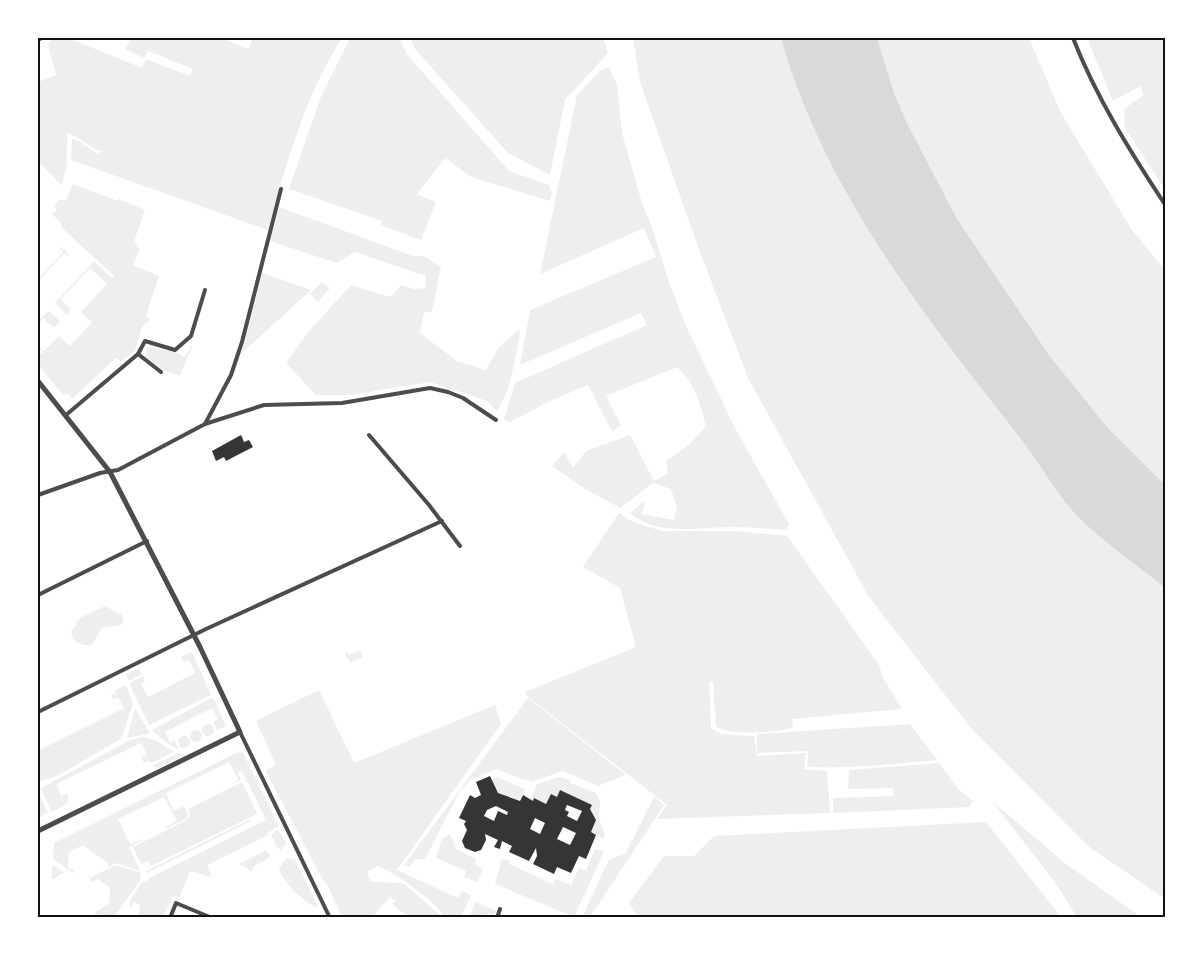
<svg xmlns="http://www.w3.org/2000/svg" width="1203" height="955" font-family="Poppins,sans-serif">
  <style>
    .green { fill: #eee }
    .water { fill: #d9d9d9 }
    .building { fill: #353535; fill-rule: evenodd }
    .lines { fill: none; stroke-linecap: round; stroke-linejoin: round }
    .minor { stroke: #4c4c4c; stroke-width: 4 }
    .tertiary { stroke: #4c4c4c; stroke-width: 5 }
    .neatline { fill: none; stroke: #111; stroke-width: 2 }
  </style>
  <rect width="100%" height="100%" fill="#fff"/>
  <g class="green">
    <path d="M53,38H68L142,68L146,59L190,76L193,69L148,51L144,58L125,49L132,38H222L248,49L253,38H342C305,96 286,164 268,230L71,160L72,139L79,141L98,155L101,151C88,148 80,136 67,133V163L62,186L38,161V82L56,75L48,45Z"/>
    <path d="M350,38H399L407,54L509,171L549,185L552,193L550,201L471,177L445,158L417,194L436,202L421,240L381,225L382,221L289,189L320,99Z"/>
    <path d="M410,38H600L604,40L608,53L565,100L550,175L508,153L415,49Z"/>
    <path d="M633,38H781C823,188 922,313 1017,434C1038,460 1057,496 1080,519C1106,544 1137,565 1165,588V899L1088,846L970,727L869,597L748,378L697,244L640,82Z"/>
    <path d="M877,38H1029L1061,113L1132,230L1165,270V485L1107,427L1049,355L957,219L907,123L894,93Z"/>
    <path d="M1087,38H1165V190L1124,126L1125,108L1144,95L1140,86L1113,101Z"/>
    <path d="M609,67L617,85L622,133L642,203L651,224L670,285L686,326L736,430L789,524L787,530C770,529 753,527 736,527C701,526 659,538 630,513L645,500L642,514L674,520L677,507L671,489L653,483L620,508L585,489L552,466L564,452L573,468L586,451L630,435L654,481L668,473L666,461L689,445L706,426C700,404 695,382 677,367L606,396L621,425L612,432L588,385L550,401L510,422L504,419L515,383L647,325L641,313L520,365L530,310L656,257L644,228L540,274L577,95L600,71Z"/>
    <path d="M73,184L118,201L119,199L145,210L134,241L140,250L133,265L159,276L146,315L150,320L142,327L135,351L121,361L116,358L72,399L67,393L63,395L38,365V351L41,354L43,353L38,345L44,351L59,336L70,346L92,322L81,312L107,284L90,268L61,299L71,310L67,315L55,303L94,261L112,278L114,276L61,227L62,224L52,214L57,210L54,207L59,200H66Z"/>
    <path d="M279,207L413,256H424L441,267L432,311L424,313L420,333L457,361L486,370L499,347L518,330L520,333C516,355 510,394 497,411L487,401L430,382L351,395H316L286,363L310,330L351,285L390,297L401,285L414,289L425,288L426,276L355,252L337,263L270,241Z"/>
    <path d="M58,247L66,250L69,257L64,253L38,282V279L63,252Z"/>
    <path d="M262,273L311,290L242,353Z"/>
    <path d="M322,282L330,288L318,302L310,294Z"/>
    <path d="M49,311L60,321L54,328L43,318L38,324V320Z"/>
    <path d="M188,345L192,347L180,375L164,371L145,356L148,347L176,352L184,357L190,349Z"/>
    <path d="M619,513L633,522L662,531H735L787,536L879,665L883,678L902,709L792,719L793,728C775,732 730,737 716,726L713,682H709L711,728L721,734L754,736L757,756L806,753L804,769L827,771L830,813L657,819L667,805L527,696L525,692L636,647L620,588L583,567Z"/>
    <path d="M105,606L122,615L124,620L121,625L102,628L92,645C82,646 73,643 71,632L80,618Z"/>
    <path d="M360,650L363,657L350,663L345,653L348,652L349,655Z"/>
    <path d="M192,652L211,695L149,725L129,683L143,676L145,681L141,684L148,697L195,673L189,660L184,662L181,657Z"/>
    <path d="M139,668L142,674L129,681L126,674Z"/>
    <path d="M126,685L133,704L121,739L59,775L39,782L38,748L39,750L124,708L118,697L113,699L111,695L116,693L115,690Z"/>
    <path d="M319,690L354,763L495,705L501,724L397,870L458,898L462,891L471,895L461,917H445C433,900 395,872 377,866L368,871V877L372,882L403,883L442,917H408L392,904L395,901L390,897L374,915L375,917H342L327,884L323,880L265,770L276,765L256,721Z"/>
    <path d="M211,698L214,699L226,726L217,730L213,722L218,719L212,708L165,732L170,743L175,741L179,749L168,744L152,730Z"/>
    <path d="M528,698L626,775L598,786L563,771L531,782L496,769L470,780L460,791L425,859H415L410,867L404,865Z"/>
    <path d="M135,708L150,733L127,738Z"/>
    <path d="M910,724L937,760C894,764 850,769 807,767L808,751L757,753V734Z"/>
    <circle cx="208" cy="730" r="6"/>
    <circle cx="196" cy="736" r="6"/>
    <circle cx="184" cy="742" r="6"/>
    <path d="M142,737L155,740L174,752L151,763L148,761L144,763L141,757L147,754L141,743L56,784L61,796L67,794L69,799L63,806L52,812L41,788L128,741Z"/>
    <path d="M240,751L243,753L279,826L267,833L268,835L207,865L212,877L190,871L179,898L173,896L163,917H138L140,905L135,902L130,907L129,906L130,900L142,882H147L149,878L266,820L242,771L238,772L235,765L241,780L230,786L238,780L229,762L166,793L174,811L184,806L188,815L186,819L166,829L165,827L177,821L164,797L118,819L130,844L142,839L143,840L129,847L140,871L116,863L108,867V863L83,845L69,852L68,867L75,872L73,873L53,859L54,843Z"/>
    <path d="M180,752L182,756L158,768L152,766Z"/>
    <path d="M939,763L959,790L973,801L970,807L833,813V798L894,796L892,788L848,789L849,770Z"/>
    <path d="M497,777L525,789L518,802L501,794L496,795L491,781Z"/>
    <path d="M559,777L571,780L570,783L596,793L600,801L599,818L605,835L603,839L591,832L596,820L590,809L591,805L561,790L557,797L551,794L546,804L528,806L537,784Z"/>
    <path d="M242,782L257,814L151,866L148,861L141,864L133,847L187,820L190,815L188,809Z"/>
    <path d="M38,791L48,813L38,818Z"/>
    <path d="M654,797L664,805L590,917H582L609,860L626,853Z"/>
    <path d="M992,801L1066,864L1141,917H1077L1054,881Z"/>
    <path d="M251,819V821L147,873L146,871Z"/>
    <path d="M986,822L1061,917L639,918L629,903L664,856H694L714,836Z"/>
    <path d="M278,830L287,843L281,850L276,846L271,834Z"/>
    <path d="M450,834L457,850L475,858L477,866L483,869L477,882L464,877L466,871L436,858L442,839Z"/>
    <path d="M595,849L604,852L574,917L495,884L502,858L510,861L509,864L553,884L556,879L571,885L579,868L586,871Z"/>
    <path d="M265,851L270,854L269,858L253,867L252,872L239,864Z"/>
    <path d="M286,858L295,859L318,907C307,907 281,879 279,869Z"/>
    <path d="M53,865L64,872L53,879L51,878Z"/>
    <path d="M116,865L141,873L140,881L114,917H101L94,913L109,904L110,888L98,879L92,882L90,878Z"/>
    <path d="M476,902L496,911L494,916L488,913L486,917H469Z"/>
  </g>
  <path class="water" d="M781,38H877L894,93L907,123L957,219L1049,355L1107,427L1165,485V588C1137,565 1106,544 1080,519C1057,496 1038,460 1017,434C922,313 823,188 781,38Z"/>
  <g class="building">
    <path d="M241,435L244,442L249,440L253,447L226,461L224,457L216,461L212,451Z"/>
    <path d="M490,776L498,793L520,801L523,795L533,801L534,798L546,804L551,794L557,797L560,790L592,805L590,809L596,820L591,832L596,835L586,859L579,856L571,873L557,867L554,874L533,864L537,856L536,848L529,861L509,852L512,846L502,841L500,849L494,847L498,840L485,834L486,840L481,850L475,852L465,848L462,841L467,830L464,824L466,821L459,818L470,795L475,798L481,795L476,782ZM567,805L582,811L577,821L567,816L569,812L565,810ZM496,806L508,812L507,815L498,811L494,821L484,816L487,810ZM535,818L545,823L540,834L530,829ZM563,827L576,833L570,845L557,839Z"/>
  </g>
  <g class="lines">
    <g class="minor">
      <path d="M1073,38C1096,97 1131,153 1166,206"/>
      <path d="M38,40L41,38"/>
      <path d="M138,354L145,341L175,350L191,336L205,290"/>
      <path d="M66,415L138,354L161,372"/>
      <path d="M205,424L231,375L242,342L281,189"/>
      <path d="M369,435L429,505L460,546"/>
      <path d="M38,495L100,473L118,470L205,424L264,405L342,403L430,388L448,392L463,398L496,420"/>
      <path d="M38,595L147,541"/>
      <path d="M38,712L206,629L442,521"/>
      <path d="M240,732L330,918"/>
      <path d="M170,918L176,903L212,918"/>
      <path d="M497,918L500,909"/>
    </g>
    <path class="tertiary" d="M38,381L110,472L200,647L240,732L38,831"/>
  </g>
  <rect width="1203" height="955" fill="none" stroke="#ffffff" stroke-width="78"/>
  <rect x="39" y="39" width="1125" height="877" class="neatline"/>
</svg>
